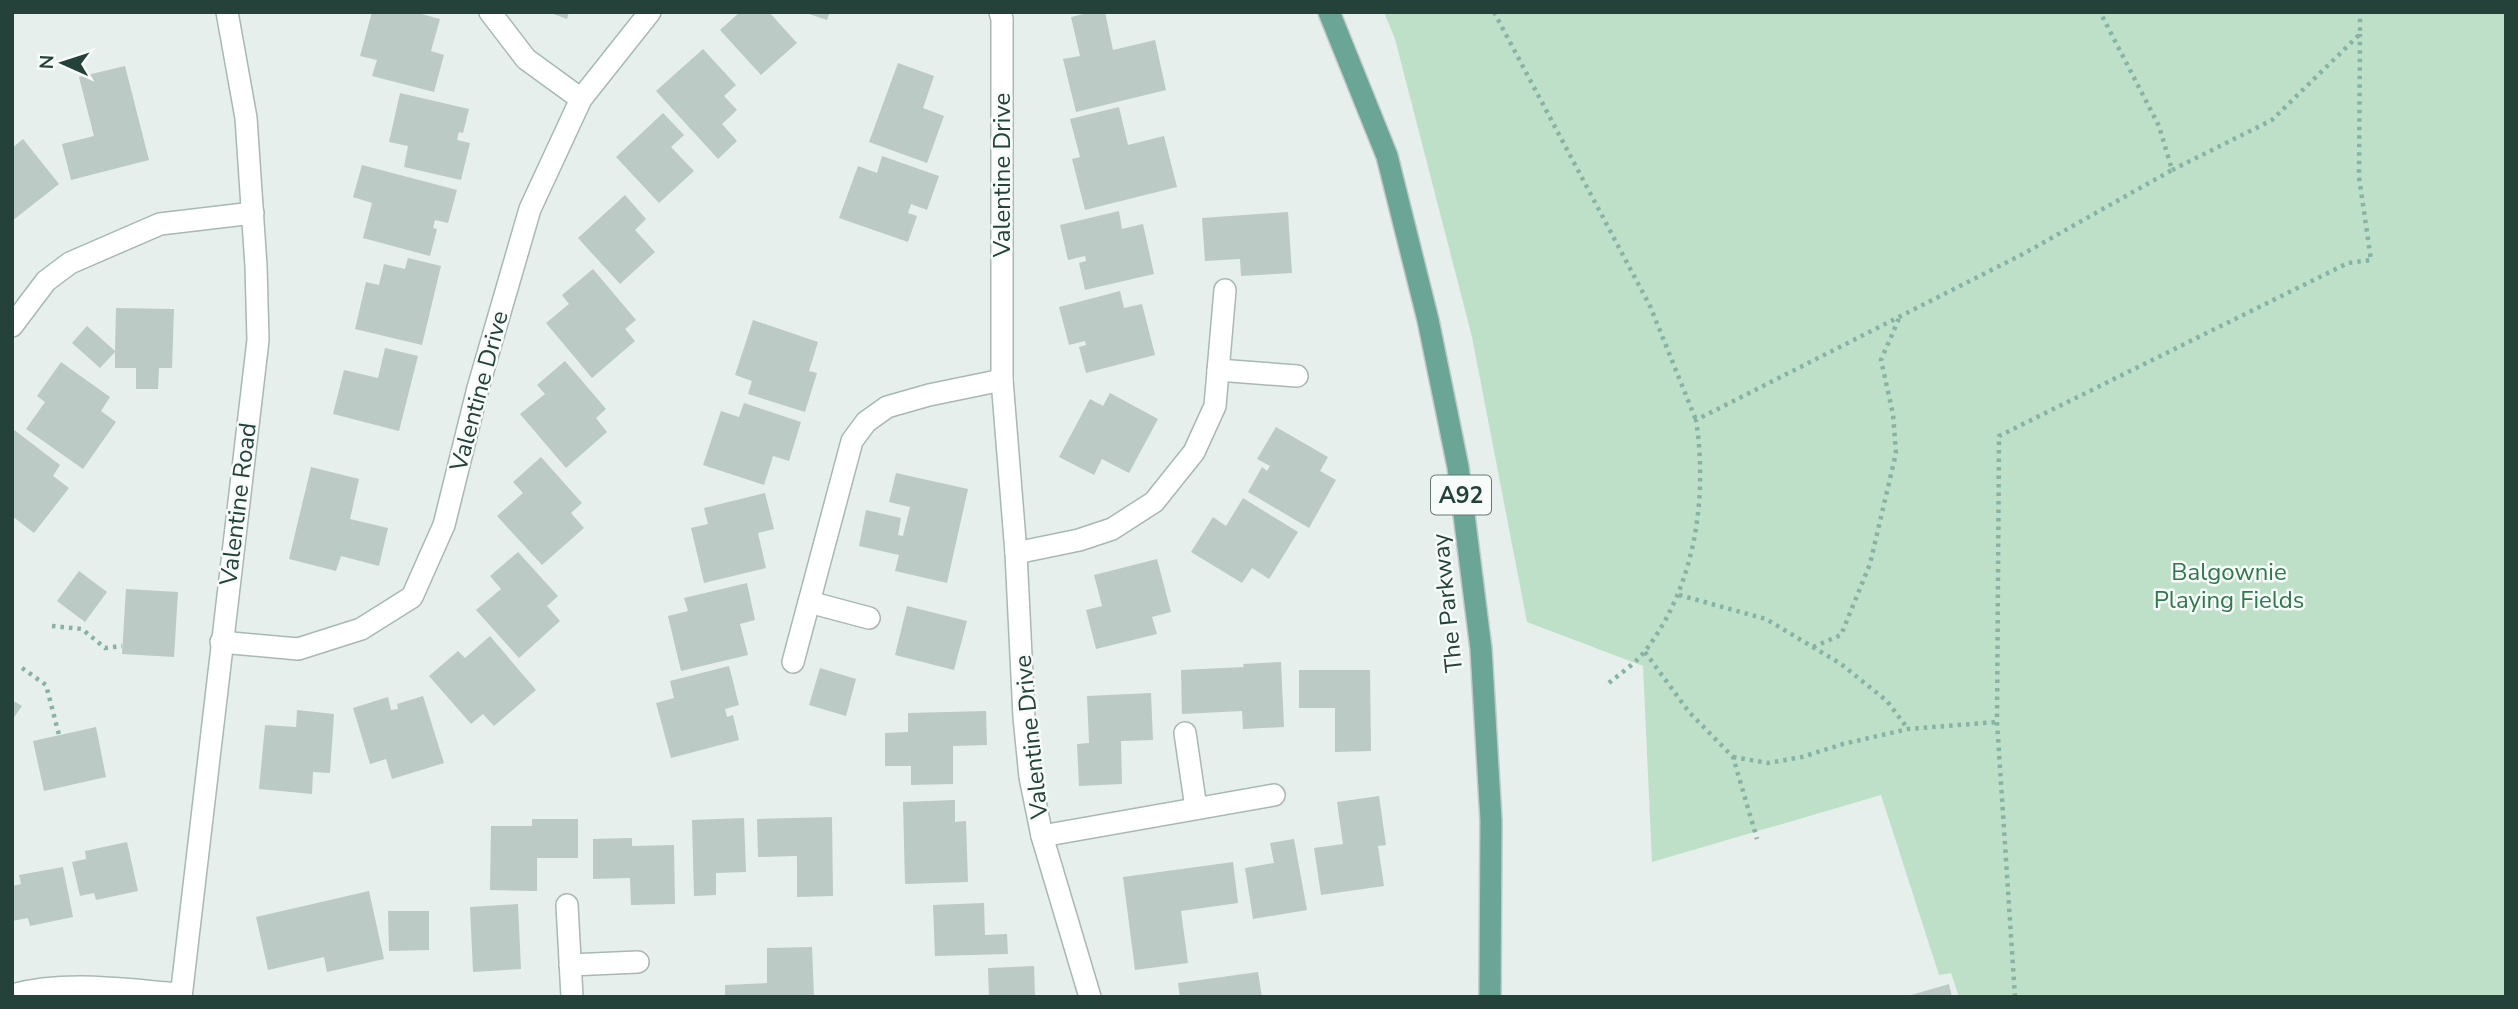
<svg xmlns="http://www.w3.org/2000/svg" width="2518" height="1009" font-family="'Nunito Sans',sans-serif">
  <style>
    .green { fill: #bfe0c8 }
    .building { fill: #bbcac4 }
    .lines { fill: none; stroke-linecap: round; stroke-linejoin: round }
    .minor-casing { stroke: #a8b8b2; stroke-width: 24 }
    .primary-casing { stroke: #c2cac8; stroke-width: 24 }
    .path { stroke: #86b3a5; stroke-width: 4.5; stroke-dasharray: 3.5 5; stroke-linecap: butt }
    .minor { stroke: #fff; stroke-width: 21 }
    .primary { stroke: #6aa596; stroke-width: 21 }
    .labels { text-anchor: middle; dominant-baseline: central; stroke-width: 5; stroke-linejoin: round; paint-order: stroke }
    .shield { fill: #f7fbf9; stroke: #637a73; stroke-width: 2 }
    .shield-label { font-size: 23px; font-weight: bold; fill: #24423a }
    .street-label { font-size: 24px; fill: #24423a; stroke: #f7fbf9 }
    .park-label { font-size: 24px; fill: #2d7a4b; stroke: #f7fbf9 }
  </style>
  <rect width="100%" height="100%" fill="#e6efeb"/>
  <path class="green" d="M1384,12H2506V997H1959L1951,973L1939,975L1881,795L1652,862L1643,666L1527,622L1472,337L1395,39Z"/>
  <g class="building">
    <path d="M372,12H414L440,19L431,51L444,55L434,92L372,76L377,60L360,56Z"/>
    <path d="M548,12H569L567,19Z"/>
    <path d="M740,12H769L797,43L761,75L720,30Z"/>
    <path d="M803,12H830L827,20Z"/>
    <path d="M1093,12H1105L1113,50L1155,40L1166,90L1076,112L1063,59L1080,56L1071,17Z"/>
    <path d="M703,49L736,85L724,96L737,110L722,124L737,141L718,159L656,91Z"/>
    <path d="M898,63L934,76L923,108L944,116L927,163L869,142Z"/>
    <path d="M125,66L149,160L71,180L62,144L94,136L79,77Z"/>
    <path d="M400,93L469,109L463,133L459,132L457,140L470,143L461,180L404,167L408,146L389,142Z"/>
    <path d="M1119,107L1128,145L1164,136L1177,187L1085,210L1072,159L1080,157L1070,119Z"/>
    <path d="M663,113L684,135L671,147L694,171L659,203L616,157Z"/>
    <path d="M23,139L59,184L12,221V148Z"/>
    <path d="M882,156L939,176L927,210L911,204L908,213L917,216L908,242L839,218L858,166L877,173Z"/>
    <path d="M362,165L457,190L448,223L435,220L433,228L437,229L430,256L363,238L372,203L353,197Z"/>
    <path d="M625,195L646,219L635,230L655,252L620,284L578,238Z"/>
    <path d="M1119,211L1122,229L1143,224L1154,274L1085,290L1079,263L1086,261L1085,256L1068,260L1060,225Z"/>
    <path d="M1288,212L1292,273L1241,276L1240,259L1205,261L1202,218Z"/>
    <path d="M408,258L441,266L422,345L355,329L366,282L379,285L384,264L405,269Z"/>
    <path d="M593,269L636,320L625,329L635,341L592,378L546,323L569,304L562,295Z"/>
    <path d="M1120,291L1124,308L1142,304L1155,355L1086,373L1079,347L1086,345L1085,341L1069,345L1059,307Z"/>
    <path d="M116,308L174,309L172,368H159L158,389H136V368H115V352L100,368L72,343L87,326L115,351Z"/>
    <path d="M753,320L818,342L809,371L817,373L805,412L748,394L752,381L735,375Z"/>
    <path d="M385,348L418,356L399,431L333,414L344,370L378,378Z"/>
    <path d="M565,361L606,409L596,418L607,432L566,468L520,414L545,394L537,385Z"/>
    <path d="M61,362L110,397L101,411L116,422L83,469L26,429L45,402L37,396Z"/>
    <path d="M1110,393L1158,419L1129,473L1102,459L1094,475L1059,457L1090,399L1103,406Z"/>
    <path d="M744,403L801,422L789,461L773,456L764,485L703,465L721,411L739,417Z"/>
    <path d="M1276,427L1328,457L1320,471L1336,480L1309,528L1248,492L1262,467L1267,471L1270,466L1257,459Z"/>
    <path d="M13,429L60,465L53,476L69,488L34,533L12,516Z"/>
    <path d="M541,457L582,503L571,513L584,528L542,565L497,516L523,493L513,482Z"/>
    <path d="M311,467L359,479L350,519L388,528L379,566L341,556L336,571L289,559Z"/>
    <path d="M896,473L968,489L947,583L895,571L899,555L859,546L866,510L901,518L898,535L903,536L910,507L889,502Z"/>
    <path d="M765,493L774,529L758,533L766,568L704,583L691,528L708,524L704,508Z"/>
    <path d="M1243,498L1298,532L1269,579L1252,568L1242,583L1191,552L1213,517L1226,526Z"/>
    <path d="M518,552L558,596L547,606L560,621L519,658L476,610L501,589L490,576Z"/>
    <path d="M1157,559L1171,612L1152,617L1157,634L1096,649L1086,610L1102,606L1094,575Z"/>
    <path d="M79,571L107,592L85,622L57,601Z"/>
    <path d="M747,583L755,620L740,624L748,655L681,671L668,616L688,611L684,598Z"/>
    <path d="M126,589L178,592L174,657L122,654Z"/>
    <path d="M907,606L967,621L954,670L895,655Z"/>
    <path d="M490,636L536,690L494,726L483,714L471,724L429,676L458,651L465,658Z"/>
    <path d="M1281,662L1284,727L1243,729L1242,711L1182,714L1181,670L1244,667L1243,664Z"/>
    <path d="M729,666L739,705L725,709L727,717L733,715L739,740L671,758L656,703L674,698L670,681Z"/>
    <path d="M820,668L856,679L846,716L809,705Z"/>
    <path d="M1299,670H1370L1371,751L1335,752V708H1299Z"/>
    <path d="M1151,693L1153,740L1121,741L1122,784L1079,786L1077,744L1089,743L1087,696Z"/>
    <path d="M423,696L444,763L392,779L386,759L370,764L353,708L388,697L391,710L398,709L397,704Z"/>
    <path d="M12,700L22,706L12,720Z"/>
    <path d="M297,710L334,714L330,773L313,772L312,794L259,789L265,725L296,727Z"/>
    <path d="M986,711L987,745L953,746V784L911,785V766H885V733L908,732V713Z"/>
    <path d="M96,727L106,777L44,791L33,741Z"/>
    <path d="M1379,796L1386,845L1378,846L1384,886L1321,895L1314,848L1343,844L1337,802Z"/>
    <path d="M955,800V822L966,821L968,882L905,884L903,802Z"/>
    <path d="M832,817L833,896L797,897V856L758,857L757,819Z"/>
    <path d="M744,818L746,872L716,873V895L694,896L692,820Z"/>
    <path d="M532,819H578V858H537V891L490,890L491,826H532Z"/>
    <path d="M632,838V846L674,845L675,904L631,905L630,878L593,879V839Z"/>
    <path d="M1294,839L1307,910L1253,919L1245,868L1274,863L1270,843Z"/>
    <path d="M127,842L138,891L96,900L94,893L80,896L72,862L86,859L85,851Z"/>
    <path d="M1233,862L1238,903L1181,911L1188,963L1135,970L1123,877Z"/>
    <path d="M63,867L73,917L30,926L28,918L12,921V886L21,884L19,875Z"/>
    <path d="M369,891L384,959L327,972L324,957L268,970L256,917Z"/>
    <path d="M984,903L985,935L1007,934L1008,954L935,956L933,905Z"/>
    <path d="M518,904L521,969L473,972L470,907Z"/>
    <path d="M388,911H429V950L389,951Z"/>
    <path d="M812,947L814,997H725V985L767,983V948Z"/>
    <path d="M1034,966L1035,997H989L988,968Z"/>
    <path d="M1258,972L1262,997H1180L1178,983Z"/>
    <path d="M1949,984L1952,997H1908V996Z"/>
  </g>
  <g class="lines">
    <g class="minor-casing">
      <g id="minor">
        <path d="M490,12L526,59L581,99"/>
        <path d="M1000,12L1002,19V380L1016,553L1024,717L1030,777L1042,836L1090,997"/>
        <path d="M12,326L46,281L70,263L160,224L253,213"/>
        <path d="M1218,370L1297,376"/>
        <path d="M1016,553L1079,540L1112,529L1154,502L1194,452L1215,406L1225,290"/>
        <path d="M809,602L869,618"/>
        <path d="M221,642L298,649L361,629L412,597L444,525L478,388L530,209L581,99L650,12"/>
        <path d="M793,662L852,441L866,422L887,407L929,395L1002,380"/>
        <path d="M1185,733L1196,808"/>
        <path d="M1042,836L1274,795"/>
        <path d="M567,905L572,997"/>
        <path d="M570,965L638,962"/>
        <path d="M12,995C67,980 126,990 181,994"/>
        <path d="M181,997L258,340L256,266L246,118L227,12"/>
      </g>
    </g>
    <g class="primary-casing">
      <path id="primary" d="M1329,12L1387,156L1428,320L1458,467L1481,649L1491,820L1490,997"/>
    </g>
    <g class="path">
      <path d="M1494,12L1650,306L1696,420"/>
      <path d="M2172,170L2272,120L2360,34V12"/>
      <path d="M1679,595L1766,619L1841,664L1887,701L1908,729"/>
      <path d="M52,626L82,629L105,648L122,646"/>
      <path d="M1813,647L1841,635L1870,564L1896,453L1893,414L1881,360L1900,316"/>
      <path d="M1645,652L1689,712L1733,757L1757,839"/>
      <path d="M22,668L46,685L59,735"/>
      <path d="M1609,683C1621,673 1636,663 1645,651C1695,587 1708,498 1696,420L2023,254L2172,170L2159,126L2100,12"/>
      <path d="M1733,757L1768,763L1802,757L1843,744L1908,729L1997,722"/>
      <path d="M2015,997L1997,722L1999,436L2348,263L2371,260L2359,177L2360,34"/>
    </g>
    <use href="#minor" class="minor"/>
    <use href="#primary" class="primary"/>
  </g>
  <g class="labels">
    <rect class="shield" x="1431" y="475.5" width="60" height="39" rx="5"/>
    <g class="shield-label">
      <text x="1461" y="495">A92</text>
    </g>
    <g class="street-label">
      <text transform="translate(1002 175) rotate(-90)">Valentine Drive</text>
      <text transform="translate(479 391) rotate(-75)">Valentine Drive</text>
      <text transform="translate(238 504) rotate(-83)">Valentine Road</text>
      <text transform="translate(1447 603) rotate(-96)">The Parkway</text>
      <text transform="translate(1031 737) rotate(-96)">Valentine Drive</text>
    </g>
    <g class="park-label">
      <text x="2229" y="572">Balgownie<tspan x="2229" dy="28">Playing Fields</tspan></text>
    </g>
  </g>
  <rect width="2518" height="1009" fill="none" stroke="#24423a" stroke-width="28"/>
  <g transform="translate(63 63) rotate(273)" stroke="#f7fbf9" stroke-width="5" paint-order="stroke">
  <path d="M0-5L12 26L0 18L-12 26Z" fill="#24423a"/>
  <text y="-10" font-size="19" font-weight="bold" text-anchor="middle" fill="#24423a">N</text>
  </g>
</svg>
